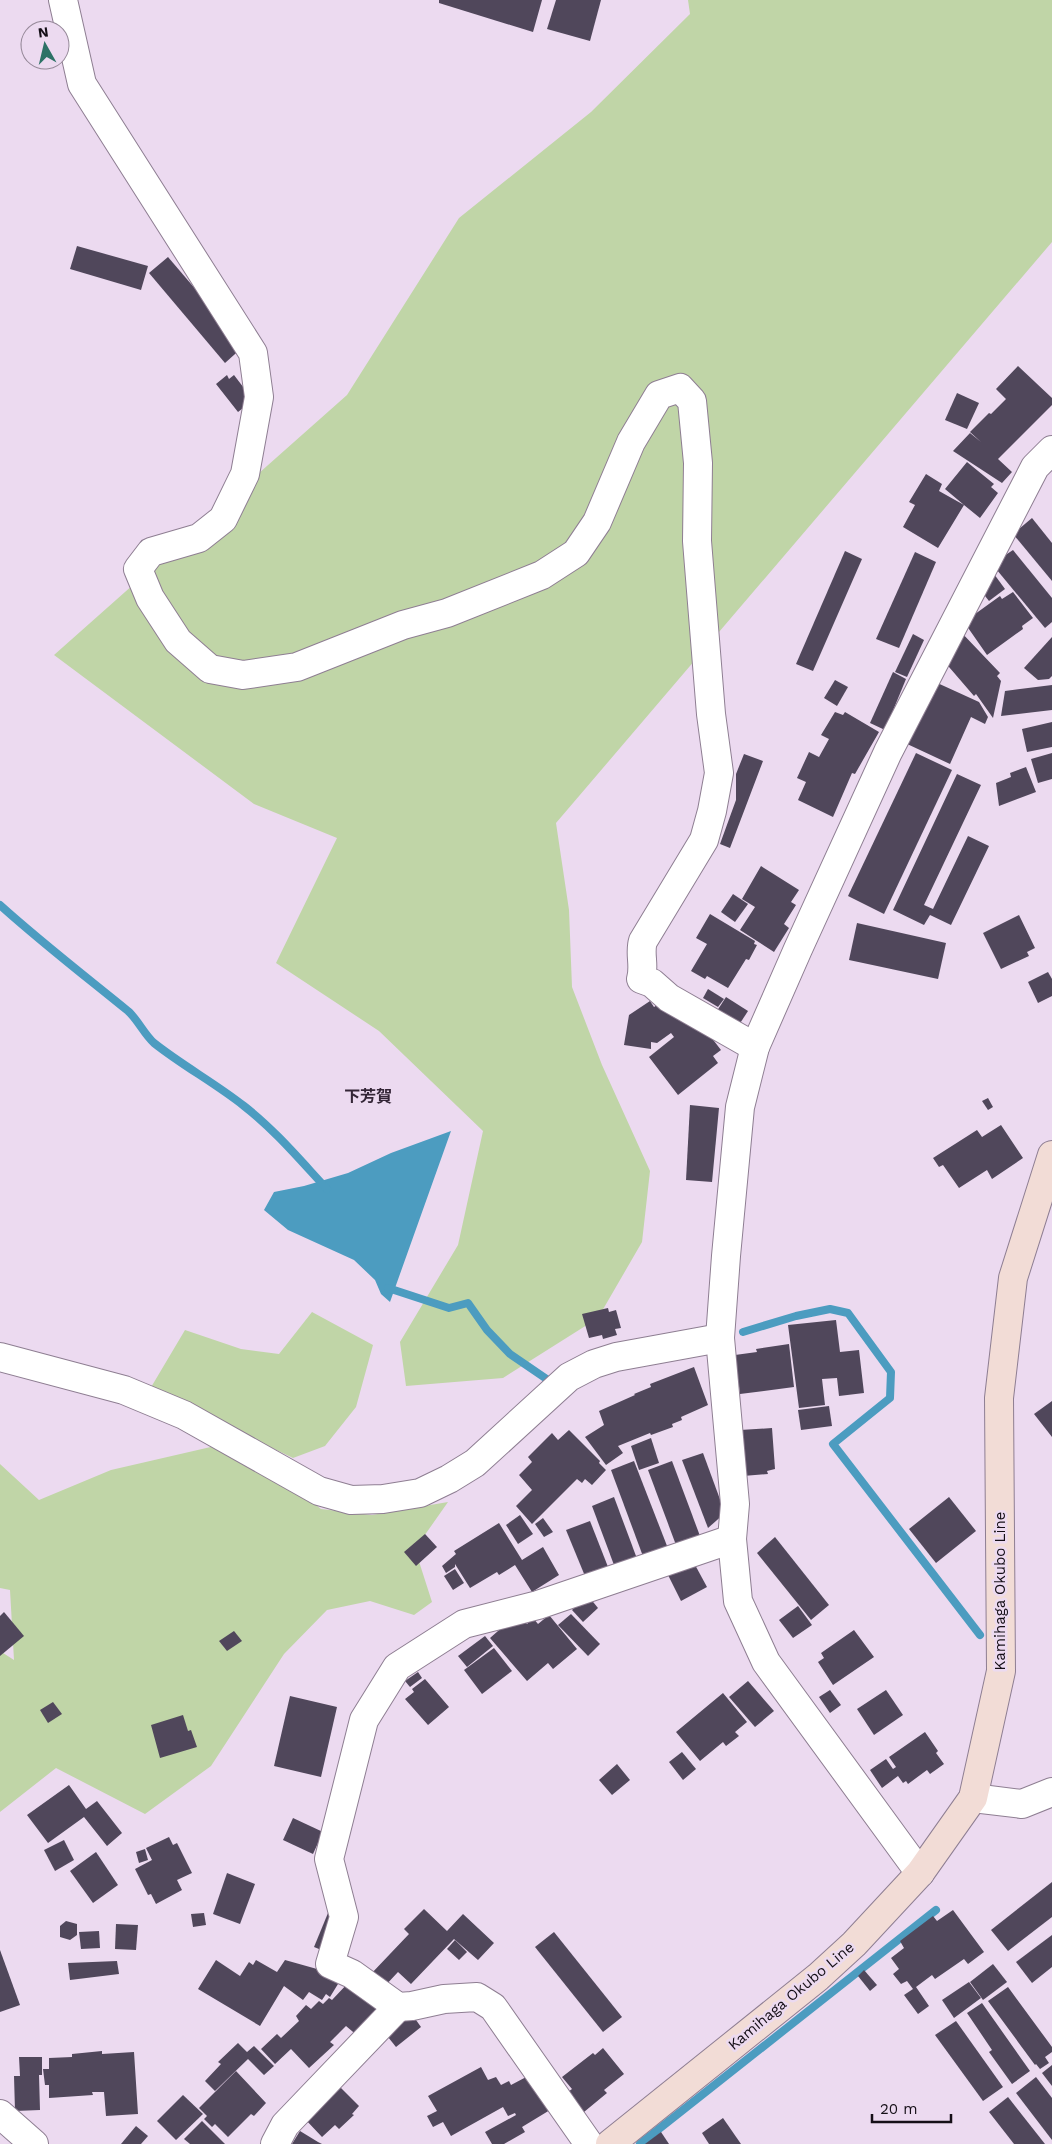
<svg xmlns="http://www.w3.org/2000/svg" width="1052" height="2144" font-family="'Work Sans','Noto Sans JP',sans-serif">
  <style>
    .green { fill: #c0d5a7 }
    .water { fill: #4c9cc0 }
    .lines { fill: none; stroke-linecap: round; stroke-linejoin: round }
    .stream { stroke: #4c9cc0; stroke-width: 8 }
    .building { fill: #50475b }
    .street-casing { stroke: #8e7e92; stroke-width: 30 }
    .secondary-casing { stroke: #8e7e92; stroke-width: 30 }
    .street { stroke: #fff; stroke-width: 28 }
    .secondary { stroke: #f2dcd6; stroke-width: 28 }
    .labels { text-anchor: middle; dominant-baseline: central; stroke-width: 5; stroke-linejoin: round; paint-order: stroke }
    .street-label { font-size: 15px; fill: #150f17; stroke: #ecdaf0 }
    .neighbourhood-label { font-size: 16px; font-weight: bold; fill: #342637; stroke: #ecdaf0 }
  </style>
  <rect width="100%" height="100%" fill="#ecdaf0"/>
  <g class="green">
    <path d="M688,0H1052V242L556,823L569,910L572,987L602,1065L650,1171L642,1242L598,1318L503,1378L406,1386L400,1342L458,1245L483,1131L379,1031L276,963L337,838L254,804L54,655L347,395L459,218L591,112L690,14Z"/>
    <path d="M312,1312L373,1345L356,1407L325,1446L293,1458L150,1389L185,1330L241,1349L279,1354Z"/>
    <path d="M215,1446L300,1492L321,1509L372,1515L448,1502L415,1549L432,1602L414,1615L370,1601L327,1610L284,1654L211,1766L145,1814L56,1768L0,1812V1651L14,1660L10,1590L0,1588V1464L39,1500L111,1470Z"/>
  </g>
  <path class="water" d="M451,1131L390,1302L381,1294L375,1280L354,1260L288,1230L264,1210L274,1192L304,1186L348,1173L391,1153Z"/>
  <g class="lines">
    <g class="stream">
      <path d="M0,905C41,942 85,976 128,1011C138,1020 144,1034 154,1043C183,1066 215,1083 244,1106C275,1130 300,1160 327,1189"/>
      <path d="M388,1288L449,1308L468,1303L487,1330L510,1354L551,1382"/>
      <path d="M743,1332L796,1316L830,1309L848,1313L891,1372L890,1398L833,1444L980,1635"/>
      <path d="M640,2144L936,1910"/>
    </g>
  </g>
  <g class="building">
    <path d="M439,0H542L533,32L439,3Z"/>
    <path d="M556,0H601L590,41L547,29Z"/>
    <path d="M77,246L148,266L141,290L70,269Z"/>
    <path d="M168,257L244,346L225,363L149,273Z"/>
    <path d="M1018,366L1052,398V405L998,459L1012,472L1002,483L953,451L970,433L981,442L970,432L989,413L991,414L1006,399L996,389Z"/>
    <path d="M227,375L229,379L234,375L253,400L238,412L216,384Z"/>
    <path d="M957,393L979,403L967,429L945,420Z"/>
    <path d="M967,462L994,484L991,487L998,493L980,518L964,505L938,548L903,527L915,505L909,502L926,474L942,484L939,491L964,505L945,489Z"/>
    <path d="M1032,518L1052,543V581L1013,534Z"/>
    <path d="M1013,550L1052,598V622L1045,628L992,564Z"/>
    <path d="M845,551L862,559L813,671L796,664Z"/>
    <path d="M915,552L936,562L899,648L876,639Z"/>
    <path d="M994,574L1005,589L989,601L978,587Z"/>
    <path d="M1013,592L1033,618L1022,626L1023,629L987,655L964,622L1000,596L1002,599Z"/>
    <path d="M959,630L1000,673L997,676L1001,681L993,718L976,694L974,696L943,660Z"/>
    <path d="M913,634L924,640L907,677L895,672Z"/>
    <path d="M1052,637V676L1049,679L1038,680L1024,668Z"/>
    <path d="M893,672L906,679L885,730L870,723Z"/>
    <path d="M835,680L848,687L837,706L824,698Z"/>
    <path d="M933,681L979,702L988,717L985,724L971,717L950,764L905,743Z"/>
    <path d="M1052,685V710L1001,716L1005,691Z"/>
    <path d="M835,712L843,715L845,712L879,732L855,774L852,773L833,817L798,800L806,782L797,778L809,752L819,757L829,739L821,735Z"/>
    <path d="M1052,722V747L1027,752L1022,729Z"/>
    <path d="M916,753L952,770L884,914L848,896Z"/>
    <path d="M1052,753V779L1038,783L1031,759Z"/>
    <path d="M744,754L763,761L730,848L720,844L736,800V774Z"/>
    <path d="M1026,767L1036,792L999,806L996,783L1011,777L1010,773Z"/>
    <path d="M957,774L981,785L924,905L933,909L968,836L989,846L951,925L930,915L924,925L893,910Z"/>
    <path d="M761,866L799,890L791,902L796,905L784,924L789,928L774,952L740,930L755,907L742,899Z"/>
    <path d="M733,894L748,904L735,922L721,912Z"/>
    <path d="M710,914L755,941L754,944L757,945L749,960L746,959L728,988L707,976L705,979L691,971L707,944L696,938Z"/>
    <path d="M1019,915L1035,948L1027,952L1029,956L1001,969L983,933Z"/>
    <path d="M857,923L946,943L938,979L849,960Z"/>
    <path d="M1048,972L1052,979V996L1038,1003L1028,982Z"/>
    <path d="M708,989L724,999L718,1007L703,998Z"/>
    <path d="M673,994L697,1019L721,1050L713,1056L718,1063L678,1095L649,1057L674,1037L671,1033L657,1043L651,1042V1049L624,1045L629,1015L650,1001L654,1007Z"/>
    <path d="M726,997L748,1011L737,1028L715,1014Z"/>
    <path d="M988,1098L993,1107L988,1110L982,1101Z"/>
    <path d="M690,1105L719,1108L712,1182L686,1180Z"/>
    <path d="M1001,1125L1023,1158L992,1179L987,1170L959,1188L943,1165L939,1167L933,1158L977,1130L982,1137Z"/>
    <path d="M608,1308L609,1312L616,1310L621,1328L615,1329L617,1335L603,1339L602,1335L589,1338L582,1314Z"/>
    <path d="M836,1320L840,1352L859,1350L864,1393L839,1396L837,1378L822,1379L825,1405L799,1408L788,1325Z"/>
    <path d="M789,1344L794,1387L740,1394L735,1355L757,1352L756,1349Z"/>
    <path d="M694,1367L708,1405L681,1417L682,1420L672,1424L673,1427L651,1435L650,1433L618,1446L623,1453L606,1465L585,1437L604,1425L599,1411L635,1395L634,1394L651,1387L650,1384Z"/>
    <path d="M1052,1401V1437L1034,1414Z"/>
    <path d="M829,1406L832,1426L801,1430L798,1410Z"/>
    <path d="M772,1428L775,1469L767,1471L768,1474L743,1476L740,1430Z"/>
    <path d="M569,1430L600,1461L599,1463L606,1470L592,1485L585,1479L582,1483L577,1479L532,1524L516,1506L532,1490L519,1475L532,1462L528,1457L552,1433L558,1440Z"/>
    <path d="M651,1438L659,1463L639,1470L631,1446Z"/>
    <path d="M703,1453L725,1513L708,1528L682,1460Z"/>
    <path d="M634,1461L669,1551L644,1559L611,1470Z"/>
    <path d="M672,1461L700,1536L676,1545L648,1470Z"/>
    <path d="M614,1497L639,1564L617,1573L592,1506Z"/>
    <path d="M949,1497L976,1531L936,1563L909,1529Z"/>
    <path d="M520,1515L533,1534L518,1544L506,1525Z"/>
    <path d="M543,1518L553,1532L544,1537L535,1524Z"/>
    <path d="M590,1521L610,1572L587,1581L566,1530Z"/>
    <path d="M499,1523L522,1560L543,1547L559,1575L532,1592L515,1565L499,1575L497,1572L470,1588L455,1564V1567L446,1573L442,1566L456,1554L454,1551Z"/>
    <path d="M425,1534L437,1547L416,1566L404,1552Z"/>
    <path d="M775,1537L829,1605L811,1620L757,1553Z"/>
    <path d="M694,1563L707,1587L681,1601L668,1575Z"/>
    <path d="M455,1569L464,1583L453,1590L444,1576Z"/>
    <path d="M589,1597L598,1608L583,1622L572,1610L581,1601Z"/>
    <path d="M798,1606L812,1625L793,1638L779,1620Z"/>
    <path d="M4,1612L24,1636L0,1656V1616Z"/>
    <path d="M571,1614L600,1644L588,1656L558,1625Z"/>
    <path d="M549,1615L577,1649L553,1669L548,1663L527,1681L490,1638L506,1624L523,1619L527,1624L533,1618L538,1624Z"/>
    <path d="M854,1630L874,1657L833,1685L818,1662L824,1658L821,1653Z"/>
    <path d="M234,1631L242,1641L227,1651L219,1641Z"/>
    <path d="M485,1636L493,1646L467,1667L458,1656Z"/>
    <path d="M494,1648L512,1671L482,1694L464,1670Z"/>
    <path d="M418,1672L422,1678L410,1687L405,1681Z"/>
    <path d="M425,1679L449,1707L428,1725L405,1699L414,1692L412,1689Z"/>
    <path d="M748,1681L774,1711L755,1727L729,1697Z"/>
    <path d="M830,1690L841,1705L830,1713L819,1697Z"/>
    <path d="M886,1690L903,1715L874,1735L857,1709Z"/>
    <path d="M723,1693L747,1722L735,1732L739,1736L726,1746L723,1742L700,1761L676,1732Z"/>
    <path d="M290,1696L337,1707L321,1777L274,1766Z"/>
    <path d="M53,1702L62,1714L48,1723L40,1710Z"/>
    <path d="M183,1715L188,1731L191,1730L197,1747L160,1758L151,1725Z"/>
    <path d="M925,1732L938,1751L936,1753L944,1764L930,1774L927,1770L908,1784L906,1781L903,1783L898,1776L882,1788L870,1770L886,1759L893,1769L896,1767L889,1757Z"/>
    <path d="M682,1752L696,1769L683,1780L669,1762Z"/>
    <path d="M617,1764L630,1780L612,1795L599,1780Z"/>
    <path d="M69,1785L86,1809L97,1801L122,1833L107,1846L84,1817L48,1843L27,1815Z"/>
    <path d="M293,1818L323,1832L313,1854L283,1840Z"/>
    <path d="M169,1837L173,1845L177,1843L192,1873L177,1880L182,1890L156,1904L151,1894L148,1895L135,1869L152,1860L146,1848Z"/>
    <path d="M64,1840L74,1860L55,1871L44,1850Z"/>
    <path d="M145,1849L148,1860L139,1863L136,1852Z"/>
    <path d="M96,1852L118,1885L93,1903L70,1871Z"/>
    <path d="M227,1873L255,1884L240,1924L213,1914Z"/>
    <path d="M1052,1882V1917L1008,1951L991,1930Z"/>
    <path d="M424,1909L447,1931L463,1914L494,1943L478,1960L454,1939L411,1984L398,1972L384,1987L370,1975L409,1934L404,1929Z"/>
    <path d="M953,1910L984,1952L968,1964L964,1959L935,1979L932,1975L916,1987L929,2006L918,2014L904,1995L913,1989L907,1981L901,1984L893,1974L899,1969L891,1958L904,1948L900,1941L933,1916L937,1921Z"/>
    <path d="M204,1913L206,1925L193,1927L191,1914Z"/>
    <path d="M328,1913L337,1917L324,1951L314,1947Z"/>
    <path d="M66,1921L77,1924V1935L70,1940L60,1937V1926Z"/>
    <path d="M116,1924L138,1925L136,1950L115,1949Z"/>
    <path d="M99,1931L100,1948L81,1949L79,1932Z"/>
    <path d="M554,1932L622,2017L603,2032L535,1947Z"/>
    <path d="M1052,1935V1967L1032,1983L1016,1962Z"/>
    <path d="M455,1940L467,1952L459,1960L447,1949Z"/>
    <path d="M0,1950L20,2005L0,2012Z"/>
    <path d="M216,1960L240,1976L249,1962L253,1965L256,1960L277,1972L285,1960L317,1969L338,1984L330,1997L326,1994L322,2000L309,1992L303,2000L284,1986L260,2026L198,1989Z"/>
    <path d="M117,1961L119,1974L70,1980L68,1963Z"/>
    <path d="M993,1964L1007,1982L983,2000L970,1982Z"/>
    <path d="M864,1970L877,1985L870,1991L858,1976Z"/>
    <path d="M349,1982L386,2008L359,2037L346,2026L330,2042L334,2045L309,2068L291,2049L275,2064L261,2049L277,2034L281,2038L299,2021L296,2016L306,2005L311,2009L319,2001L323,2004L329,1998L332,2000Z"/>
    <path d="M969,1982L981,1998L954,2018L942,2000Z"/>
    <path d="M1008,1987L1052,2047V2052L1045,2057L1049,2063L1040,2069L1036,2064L1035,2065L988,2001Z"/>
    <path d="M982,2003L1030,2071L1012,2084L989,2052L992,2050L967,2013Z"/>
    <path d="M411,2013L421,2027L396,2047L384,2032Z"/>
    <path d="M956,2021L1003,2087L983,2101L935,2035Z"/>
    <path d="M238,2043L247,2052L254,2046L274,2066L264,2075L248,2059L215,2091L205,2081L221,2064L218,2062Z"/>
    <path d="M603,2048L624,2074L604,2090L607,2093L584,2112L568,2092L572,2089L562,2077L593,2053L595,2055Z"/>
    <path d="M102,2051V2054L134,2052L138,2114L106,2116L104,2092H92L93,2095L49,2098V2085H45L43,2069H49V2058L72,2057V2054Z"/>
    <path d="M19,2057H42V2075H39L40,2110L15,2111L14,2076H20Z"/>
    <path d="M1052,2065V2086L1042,2073Z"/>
    <path d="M481,2067L488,2080L496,2077L501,2085L509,2081L511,2085L530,2075L550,2110L522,2127L525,2132L504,2144H492L485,2132L516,2115L515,2113L508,2116L503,2107L451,2136L443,2122L433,2127L427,2116L437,2111L428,2096Z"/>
    <path d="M236,2071L266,2103L254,2116L251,2114L228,2137L215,2124L212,2127L204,2119L207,2116L199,2108Z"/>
    <path d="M1036,2077L1052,2098V2140L1016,2093Z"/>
    <path d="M339,2086L359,2106L352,2114L354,2115L339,2129L335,2125L322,2137L305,2119Z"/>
    <path d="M183,2095L203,2114L176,2140L157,2121Z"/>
    <path d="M1008,2097L1045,2144H1014L989,2112Z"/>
    <path d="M723,2118L741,2144H709L702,2133Z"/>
    <path d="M202,2121L225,2144H190L184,2139Z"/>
    <path d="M136,2126L148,2136L141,2144H121Z"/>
    <path d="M300,2131L318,2142L322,2144H292Z"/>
    <path d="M661,2132L669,2144H645Z"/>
  </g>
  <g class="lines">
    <g class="street-casing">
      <g id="street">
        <path d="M63,0L82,84L253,353L259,397L245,474L223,519L199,538L151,552L138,569L150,598L178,641L210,669L243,675L297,667L403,625L447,613L542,575L576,553L597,522L631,442L659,395L680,388L692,401L698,463L697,541L711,714L719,773L712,811L704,840L643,941C639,953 645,965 641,979L652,983L669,998L755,1047"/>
        <path d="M0,1357L124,1390L184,1415L319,1491L351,1500L383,1499L420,1493L449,1479L475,1463L569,1377L594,1364L616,1357L720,1338"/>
        <path d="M973,1798L1022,1804L1052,1792"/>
        <path d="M920,1873L766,1662L738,1601L732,1539L735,1504L720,1338L726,1256L740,1107L755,1047L798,949L888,752L1035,467L1052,450"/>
        <path d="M0,2114L34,2144"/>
        <path d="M275,2144L285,2125L398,2007"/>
        <path d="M589,2144L493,2007L477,1997L444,1999L412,2006L398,2007L352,1974L330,1964L344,1917L329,1859L364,1720L397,1667L464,1624L538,1605L732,1539"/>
      </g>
    </g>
    <g class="secondary-casing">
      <path id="secondary" d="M610,2144L818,1977L854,1944L920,1873L973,1798L1001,1671L999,1398L1013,1278L1052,1155"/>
    </g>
    <use href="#street" class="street"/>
    <use href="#secondary" class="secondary"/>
  </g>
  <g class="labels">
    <g class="street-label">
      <text transform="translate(1000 1591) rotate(-90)">Kamihaga Okubo Line</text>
      <text transform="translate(791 1996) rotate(-40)">Kamihaga Okubo Line</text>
    </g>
    <g class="neighbourhood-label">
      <text x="368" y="1096">下芳賀</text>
    </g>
  </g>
  <g transform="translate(45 45) rotate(352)"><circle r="24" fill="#ecdaf0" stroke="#968999"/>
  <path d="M0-4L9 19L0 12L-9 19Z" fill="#2d7266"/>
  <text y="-8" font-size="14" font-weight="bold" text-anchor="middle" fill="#150f17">N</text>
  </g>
  <path d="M872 2114v8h79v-8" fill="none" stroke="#150f17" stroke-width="2.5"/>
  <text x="880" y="2114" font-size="15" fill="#150f17" stroke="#ecdaf0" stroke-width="4" paint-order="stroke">20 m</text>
</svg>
